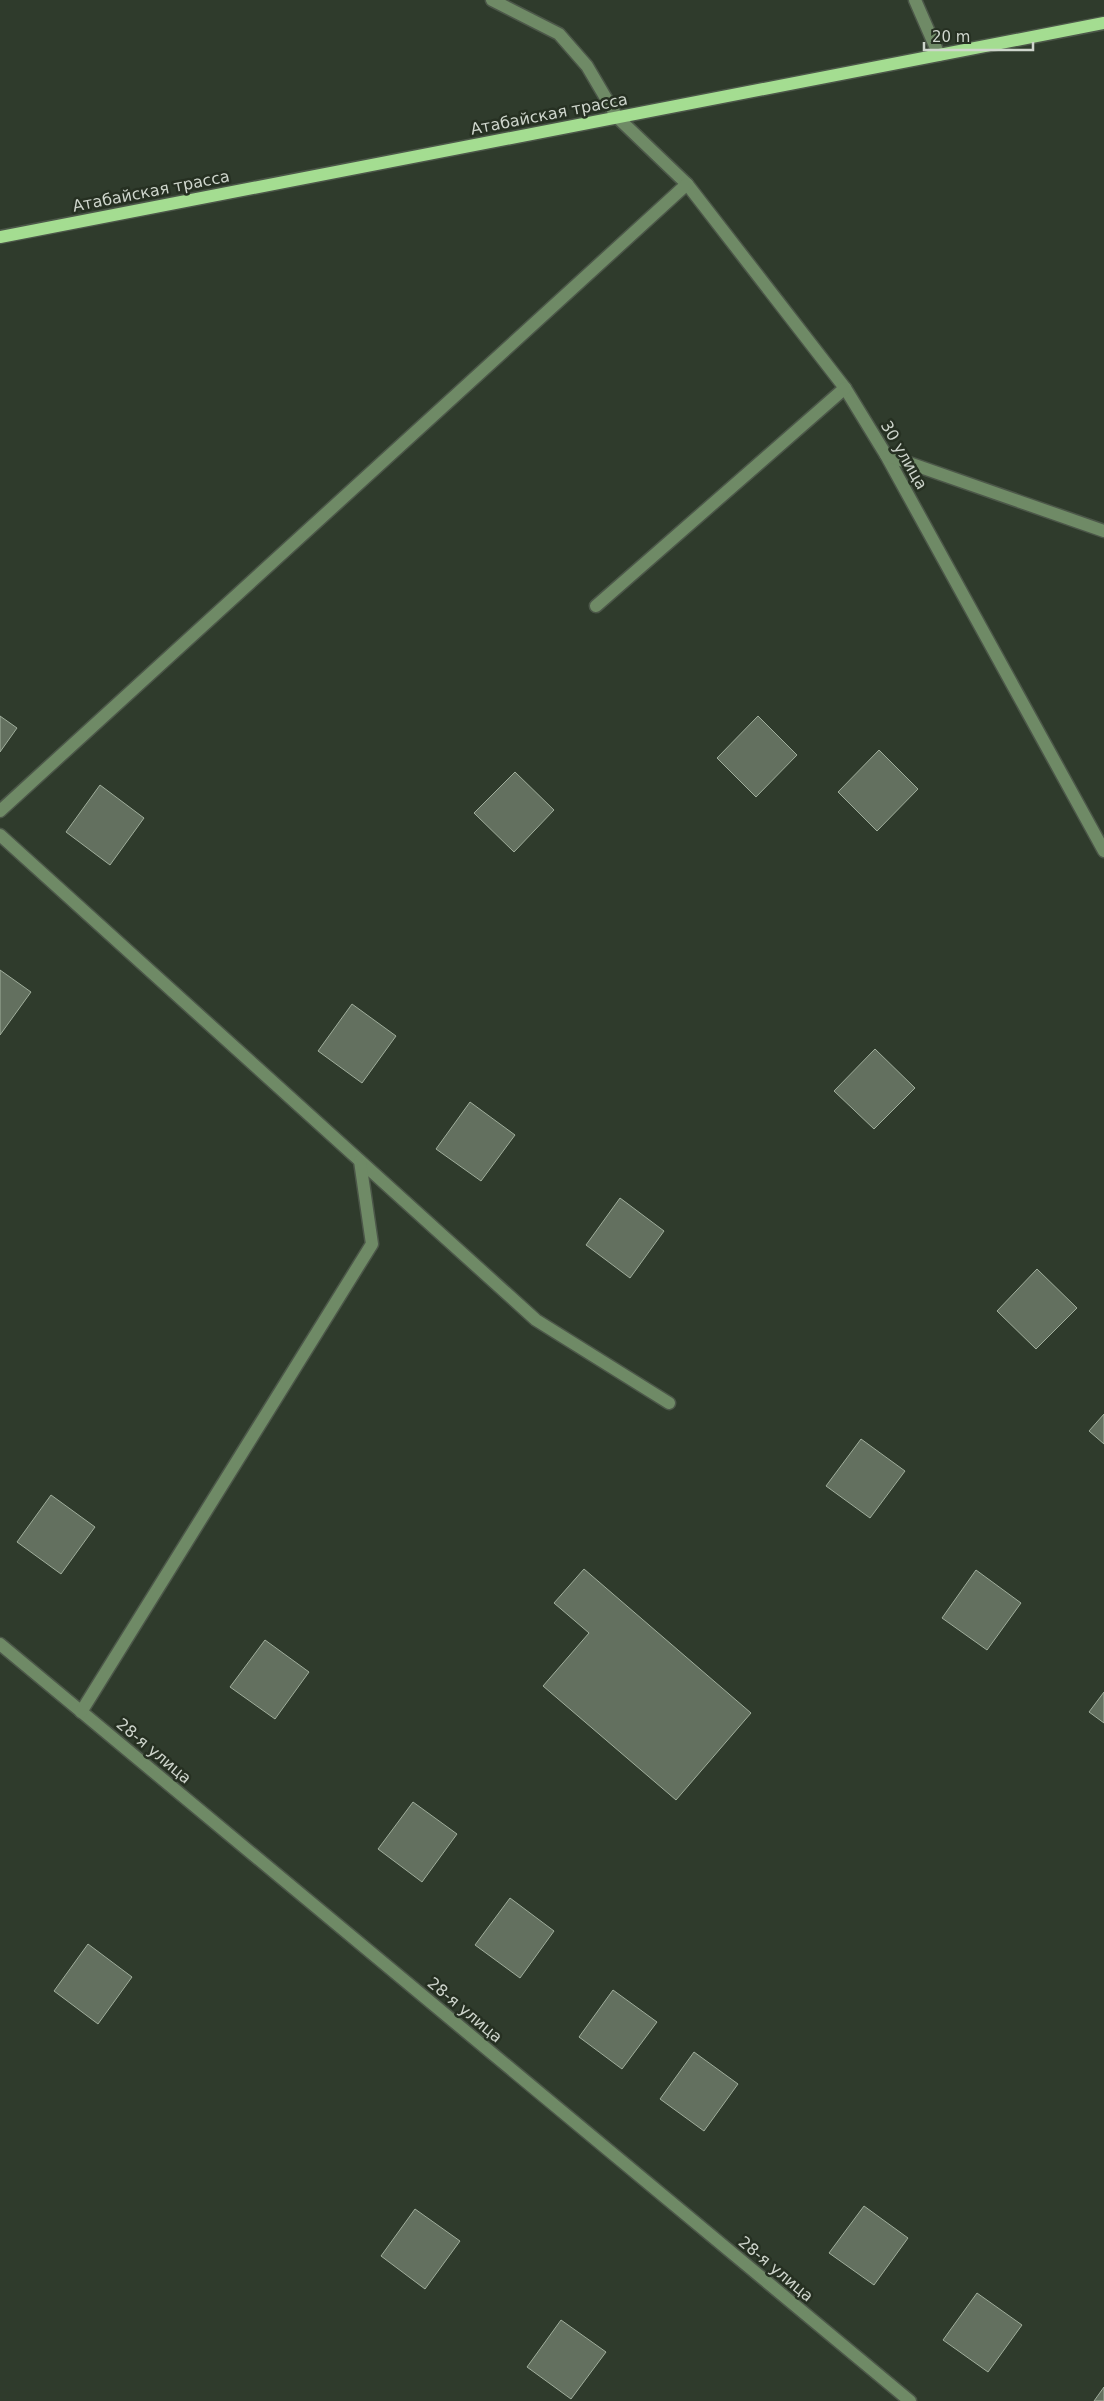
<svg xmlns="http://www.w3.org/2000/svg" width="1104" height="2401" font-family="'DejaVu Sans',sans-serif">
  <style>
    .building { fill: #63705f; stroke: #a0ae9c }
    .lines { fill: none; stroke-linecap: round; stroke-linejoin: round }
    .minor-casing { stroke: #4c5749; stroke-width: 15 }
    .major-casing { stroke: #4c5749; stroke-width: 15 }
    .minor { stroke: #6f8a66; stroke-width: 12 }
    .major { stroke: #a4dd91; stroke-width: 12 }
    .labels { text-anchor: middle; dominant-baseline: central; stroke-width: 5; stroke-linejoin: round; paint-order: stroke }
    .street-label { font-size: 16px; fill: #ced5cc; stroke: #263022 }
  </style>
  <rect width="100%" height="100%" fill="#2f3b2c"/>
  <g class="building">
    <path d="M0,716L17,728L0,752Z"/>
    <path d="M758,716L797,755L756,797L717,758Z"/>
    <path d="M879,750L918,789L877,831L838,792Z"/>
    <path d="M515,772L554,810L514,852L474,813Z"/>
    <path d="M100,785L144,818L110,865L66,832Z"/>
    <path d="M0,970L31,992L0,1035Z"/>
    <path d="M352,1004L396,1036L362,1083L318,1051Z"/>
    <path d="M875,1049L915,1088L874,1129L834,1091Z"/>
    <path d="M470,1102L515,1135L481,1181L436,1149Z"/>
    <path d="M620,1198L664,1231L630,1278L586,1245Z"/>
    <path d="M1037,1269L1077,1308L1036,1349L997,1311Z"/>
    <path d="M1104,1414V1444L1089,1431Z"/>
    <path d="M861,1439L905,1471L870,1518L826,1486Z"/>
    <path d="M51,1495L95,1527L61,1574L17,1542Z"/>
    <path d="M584,1569L751,1713L676,1800L543,1686L589,1633L554,1603Z"/>
    <path d="M976,1570L1021,1603L987,1650L942,1618Z"/>
    <path d="M265,1640L309,1672L275,1719L230,1687Z"/>
    <path d="M1104,1692V1723L1089,1712Z"/>
    <path d="M413,1802L457,1834L422,1882L378,1849Z"/>
    <path d="M510,1898L554,1931L520,1978L475,1945Z"/>
    <path d="M88,1944L132,1977L98,2024L54,1991Z"/>
    <path d="M613,1990L657,2022L622,2069L579,2037Z"/>
    <path d="M694,2052L738,2084L704,2131L660,2099Z"/>
    <path d="M864,2206L908,2238L874,2285L829,2253Z"/>
    <path d="M415,2209L460,2241L425,2289L381,2256Z"/>
    <path d="M977,2293L1022,2325L988,2372L943,2340Z"/>
    <path d="M561,2320L606,2352L571,2399L527,2367Z"/>
    <path d="M1104,2387V2401H1094Z"/>
  </g>
  <g class="lines">
    <g class="minor-casing">
      <g id="minor">
        <path d="M492,0L559,34L587,66L617,117L687,184L845,388L886,455L1104,851"/>
        <path d="M915,0L939,55"/>
        <path d="M886,455L1104,531"/>
        <path d="M596,606L845,388"/>
        <path d="M0,811L687,184"/>
        <path d="M0,835L536,1320L669,1403"/>
        <path d="M0,1644L910,2401"/>
        <path d="M81,1712L372,1244L360,1161"/>
      </g>
    </g>
    <g class="major-casing">
      <path id="major" d="M0,237L1104,23"/>
    </g>
    <use href="#minor" class="minor"/>
    <use href="#major" class="major"/>
  </g>
  <g class="labels">
    <g class="street-label">
      <text transform="translate(549 114) rotate(-11)">Атабайская трасса</text>
      <text transform="translate(151 191) rotate(-11)">Атабайская трасса</text>
      <text transform="translate(904 455) rotate(60)">30 улица</text>
      <text transform="translate(154 1751) rotate(40)">28-я улица</text>
      <text transform="translate(465 2010) rotate(40)">28-я улица</text>
      <text transform="translate(776 2269) rotate(40)">28-я улица</text>
    </g>
  </g>
  <path d="M924 42v8h109v-8" fill="none" stroke="#ced5cc" stroke-width="2.5"/>
  <text x="932" y="42" font-size="15" fill="#ced5cc" stroke="#263022" stroke-width="4" paint-order="stroke">20 m</text>
</svg>
